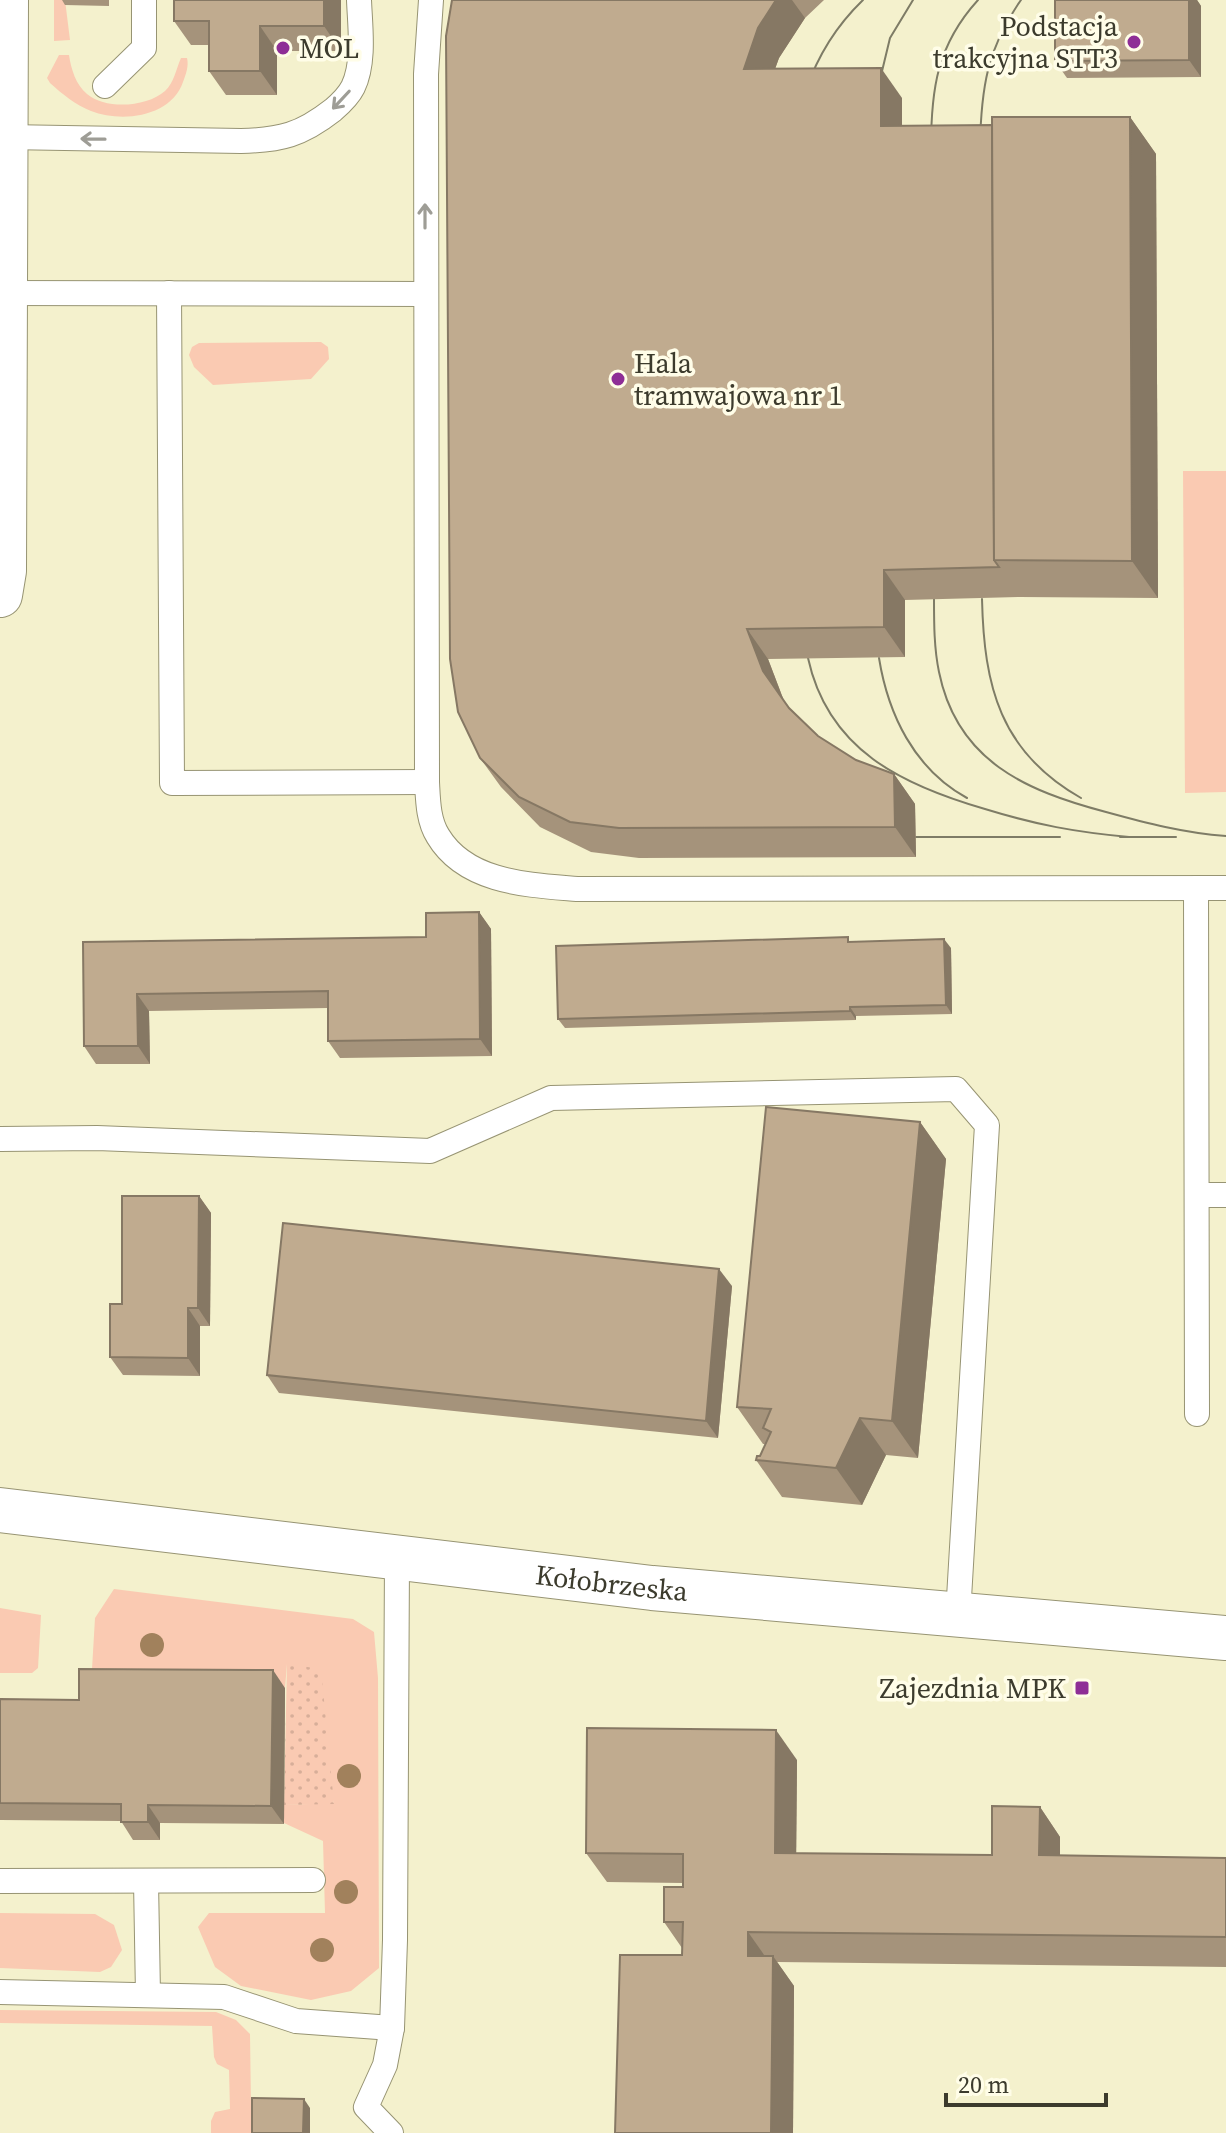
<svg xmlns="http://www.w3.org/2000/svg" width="1226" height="2133" font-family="'Source Serif 4',serif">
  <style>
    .grass { fill: #facab2 }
    .park { fill: url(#park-dots) }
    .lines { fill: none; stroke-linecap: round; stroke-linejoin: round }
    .lane-casing { stroke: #979473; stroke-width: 26 }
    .street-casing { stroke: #979473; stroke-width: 46 }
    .lane { stroke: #fff; stroke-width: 24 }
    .street { stroke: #fff; stroke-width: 44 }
    .tram { stroke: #7e7c66; stroke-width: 2 }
    .tree { fill: #a1815c }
    .wall { fill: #a5937b }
    .shaded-wall { fill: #867864 }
    .building { fill: #c0ab8f; stroke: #867864; stroke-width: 2 }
    .oneway { stroke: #9e9d96 }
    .poi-dot { fill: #8e2e96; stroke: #fffde8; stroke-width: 3 }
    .labels { text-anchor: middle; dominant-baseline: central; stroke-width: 7; stroke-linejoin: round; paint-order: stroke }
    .poi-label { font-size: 28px; fill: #3c3b2d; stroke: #fffde8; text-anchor: end }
    .street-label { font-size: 28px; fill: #3c3b2d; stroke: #fffde8 }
  </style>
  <defs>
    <pattern id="park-dots" width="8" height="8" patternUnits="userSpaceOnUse" patternTransform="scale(2)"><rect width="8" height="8" fill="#facab2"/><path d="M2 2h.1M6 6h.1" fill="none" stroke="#d7ae99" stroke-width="1.8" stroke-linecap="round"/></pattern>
  </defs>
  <rect width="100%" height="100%" fill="#f4f1cd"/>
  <g class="grass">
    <path d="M54,0H65L70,40L54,41Z"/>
    <path d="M59,55H69C71,69 76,85 87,94C106,110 147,107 165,91C174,83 176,69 181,58H187C189,66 186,74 183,82C171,117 122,123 91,111C76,105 62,94 50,83L47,78Z"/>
    <path d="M321,342L328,347L329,359L311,379L213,385L194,367L189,355L192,347L199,343Z"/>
    <path d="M1183,471H1226V792L1185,793Z"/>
    <path d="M114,1589L353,1619L374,1632L378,1678L379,1968L351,1991L311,2000L241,1986L215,1967L198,1927L209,1913H325L323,1841L284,1823V1805L334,1803L287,1664L285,1688L91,1686L95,1618Z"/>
    <path d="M0,1608L41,1615L38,1668L32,1673H0Z"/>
    <path d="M0,1913L95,1914L114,1925L122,1950L111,1967L100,1972L0,1968Z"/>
    <path d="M0,2010L216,2012L236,2020L250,2034L251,2107L257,2108V2133H211V2121L215,2112L230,2109L229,2070L217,2064L214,2057L212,2026L0,2023Z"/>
  </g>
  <path class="park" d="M287,1664L321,1669L334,1804L284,1805Z"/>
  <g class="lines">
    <g class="lane-casing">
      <g id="lane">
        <path d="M431,0L426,74L427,782C428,800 428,820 438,836C466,883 529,885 577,889L1226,888"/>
        <path d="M105,86L144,48V0"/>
        <path d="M6,137L241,141C281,140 301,135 333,110C340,104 349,95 353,87C365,62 360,26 359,0"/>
        <path d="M0,293L425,294"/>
        <path d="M169,293L172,783L427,782"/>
        <path d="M1196,888L1197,1414"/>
        <path d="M0,1139L97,1138L430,1151L551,1098L956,1089L987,1125L958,1615"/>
        <path d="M1197,1195H1226"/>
        <path d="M0,1881L313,1880"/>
        <path d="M146,1881L148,1995"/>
        <path d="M0,1992L224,1997L296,2021L392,2028"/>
        <path d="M391,2133L366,2107L385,2065L392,2028L395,1940L397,1559"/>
      </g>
    </g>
    <g class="street-casing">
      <g id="street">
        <path d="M0,595L4,571L6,0"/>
        <path id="s1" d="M0,1510L652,1588L1226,1638"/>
      </g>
    </g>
    <use href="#lane" class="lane"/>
    <use href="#street" class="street"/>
    <g class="tram">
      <path d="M806,90C818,55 836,26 863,0"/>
      <path d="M877,92L890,38L913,0"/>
      <path d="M980,147C981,89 987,48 1021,0"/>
      <path d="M931,148C931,89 937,45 978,0"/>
      <path d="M934,599C934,623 934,648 939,672C957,761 1026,791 1106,812C1146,823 1184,833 1226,836"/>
      <path d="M982,599C984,686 1000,752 1081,798"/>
      <path d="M808,658C828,750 902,785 985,809C1037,825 1075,832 1129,837"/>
      <path d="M879,658C888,714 914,769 967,798"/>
      <path d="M916,837H1060"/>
      <path d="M1120,837H1176"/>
    </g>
  </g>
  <g class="tree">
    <circle cx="152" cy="1645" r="12"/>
    <circle cx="349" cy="1776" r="12"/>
    <circle cx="346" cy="1892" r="12"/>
    <circle cx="322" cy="1950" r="12"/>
  </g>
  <g class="wall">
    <path d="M62,0H109V6L65,5Z"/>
    <path d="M341,0V51H277V95H226L209,71V45H191L174,21Z"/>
    <path d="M452,0H824L805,18L779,58L775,69L902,98V126L992,125L1130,117L1156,154L1158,598L1020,597L905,600V657L768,659L784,701L790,709L818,736L856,760L894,774L915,804L916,857L639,858L591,852L540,827L501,787L480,758Z"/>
    <path d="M1055,0H1197L1201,6V77L1067,78L1055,61Z"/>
    <path d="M479,912L491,929L492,1056L340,1058L328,1041V1008L149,1011L150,1064H96L84,1046L83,942L426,937Z"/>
    <path d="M851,942L951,948L952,1014L856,1016V1020L565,1028L558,1019Z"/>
    <path d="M920,1122L946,1159L918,1458L886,1455L862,1505L782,1497L756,1460L760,1456L766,1444H763L737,1407Z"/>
    <path d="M199,1196L211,1213L210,1326H200V1376L123,1375L110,1357L122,1304Z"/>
    <path d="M732,1286L718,1438L279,1393L267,1375Z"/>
    <path d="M285,1688L284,1824L160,1823V1840H133L121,1821L0,1820V1699L79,1700Z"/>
    <path d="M797,1760L796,1853L992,1855L1040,1807L1060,1837V1856L1226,1858V1967L777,1962L794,1986L793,2133H615L682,1955V1948L664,1922L683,1887V1883L607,1882L586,1853Z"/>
  </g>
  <g class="shaded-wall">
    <path d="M324,0H341V51L324,26Z"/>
    <path d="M776,0H792L805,18L779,58L764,99L744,69L758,28Z"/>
    <path d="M1189,0H1197L1201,6V77L1189,60Z"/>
    <path d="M260,26L277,51V95L260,71Z"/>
    <path d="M881,68L902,98V156L881,126Z"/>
    <path d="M1130,117L1156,154L1158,598L1132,561Z"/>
    <path d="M884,570L905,600V657L884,627Z"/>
    <path d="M747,629L768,659L784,701L763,671Z"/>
    <path d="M894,774L915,804L916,857L895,827Z"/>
    <path d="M479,912L491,929L492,1056L480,1039Z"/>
    <path d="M944,939L951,948L952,1014L946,1005Z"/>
    <path d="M137,994L149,1011L150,1064L138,1046Z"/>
    <path d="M850,1007L856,1016V1020L850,1011Z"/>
    <path d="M920,1122L946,1159L918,1458L892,1421Z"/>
    <path d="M199,1196L211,1213L210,1326L198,1308Z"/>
    <path d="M719,1269L732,1286L718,1438L706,1421Z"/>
    <path d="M188,1308L200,1326V1376L188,1358Z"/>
    <path d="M860,1418L886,1455L862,1505L836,1468Z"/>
    <path d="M273,1670L285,1688L284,1824L271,1806Z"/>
    <path d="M776,1730L797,1760L796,1882L775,1853Z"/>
    <path d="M148,1805L160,1823V1840L148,1822Z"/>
    <path d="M1040,1807L1060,1837V1885L1039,1855Z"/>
    <path d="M748,1932L769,1962L748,1956Z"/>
    <path d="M773,1956L794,1986L793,2133H771Z"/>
    <path d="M304,2099L310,2108V2133H303Z"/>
  </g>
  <g class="building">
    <path d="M174,0H324V26H260V71H209V21H174Z"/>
    <path d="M452,0H776L758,28L744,69L881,68V126L992,125L994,560L999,567L884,570V627L747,629L763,671L789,708L818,736L856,760L894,774L895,827L619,828L570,822L519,797L480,758L458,712L450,659L446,36Z"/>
    <path d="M1055,0H1189V60L1055,61Z"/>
    <path d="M992,117H1130L1132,561L994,560Z"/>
    <path d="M479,912L480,1039L328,1041V991L137,994L138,1046H84L83,942L426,937V913Z"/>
    <path d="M848,937V942L944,939L946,1005L850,1007V1011L558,1019L556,946Z"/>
    <path d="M766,1107L920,1122L892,1421L860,1418L836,1468L756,1460L757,1456H760L771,1432L763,1428L771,1409L737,1407Z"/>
    <path d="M122,1196H199L198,1308H188V1358L110,1357V1304H122Z"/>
    <path d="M283,1223L719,1269L706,1421L267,1375Z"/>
    <path d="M79,1669L273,1670L271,1806L148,1805V1822H121V1804L0,1803V1699L79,1700Z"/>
    <path d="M587,1728L776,1730L775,1853L992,1855V1806L1040,1807L1039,1855L1226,1858V1937L748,1932V1956H773L771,2133H615L620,1955H682L683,1922H664V1887H683V1854L586,1853Z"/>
    <path d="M252,2098L304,2099L303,2133H252Z"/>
  </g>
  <defs><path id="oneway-shaft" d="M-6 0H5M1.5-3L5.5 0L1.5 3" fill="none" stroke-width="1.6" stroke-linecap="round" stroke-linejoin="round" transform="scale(2)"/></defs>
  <g class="oneway">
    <use href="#oneway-shaft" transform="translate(341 100) rotate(133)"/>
    <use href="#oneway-shaft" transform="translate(93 139) rotate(-179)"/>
    <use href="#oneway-shaft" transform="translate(425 216) rotate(-90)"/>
  </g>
  <g class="poi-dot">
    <circle cx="1134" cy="42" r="8"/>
    <circle cx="283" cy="48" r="8"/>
    <circle cx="618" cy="379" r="8"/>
    <rect x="1074" y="1680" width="16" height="16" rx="4"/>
  </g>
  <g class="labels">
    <g class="poi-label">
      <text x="1118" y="26">Podstacja<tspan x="1118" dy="32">trakcyjna STT3</tspan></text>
      <text x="299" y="48" text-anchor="start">MOL</text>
      <text x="634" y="363" text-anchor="start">Hala<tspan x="634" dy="32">tramwajowa nr 1</tspan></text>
      <text x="1066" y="1688">Zajezdnia MPK</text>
    </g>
    <g class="street-label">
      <text stroke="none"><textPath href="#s1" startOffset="616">Kołobrzeska</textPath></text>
    </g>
  </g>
  <path d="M946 2093v12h160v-12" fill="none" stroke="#3c3b2d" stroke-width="4"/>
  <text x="958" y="2093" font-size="24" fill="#3c3b2d" stroke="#fffde8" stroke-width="6" paint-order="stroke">20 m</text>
</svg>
